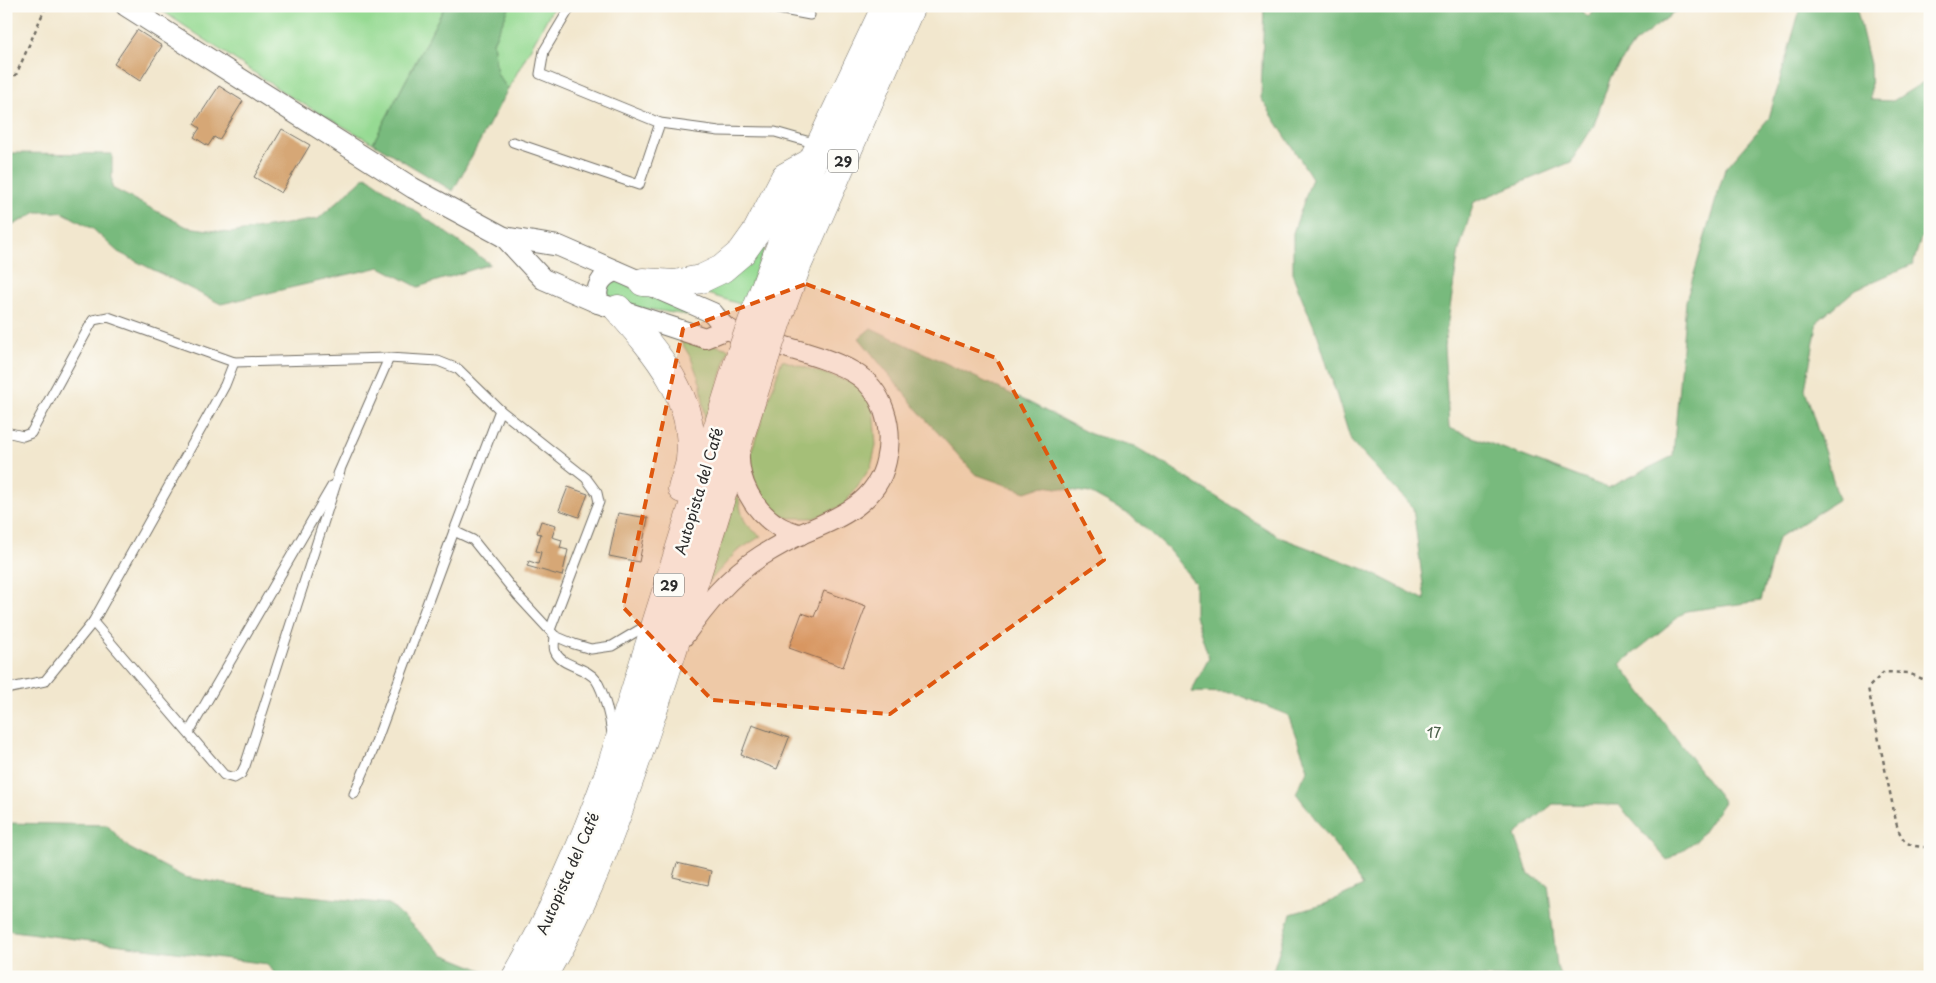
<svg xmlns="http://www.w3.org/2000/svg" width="1936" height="983" font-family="'Playpen Sans',sans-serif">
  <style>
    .green { fill: #96da93; stroke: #60825f }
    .forest { fill: #78ba7d; stroke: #527254 }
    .building { fill: #d6a776 }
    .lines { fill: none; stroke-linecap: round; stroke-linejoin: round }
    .service-casing { stroke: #716d64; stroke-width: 11 }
    .tertiary-casing { stroke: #716d64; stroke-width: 22 }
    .trunk-casing { stroke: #716d64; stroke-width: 29 }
    .path { stroke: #716d64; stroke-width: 2.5; stroke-dasharray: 4 4; stroke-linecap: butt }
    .service { stroke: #fff; stroke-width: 9 }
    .tertiary { stroke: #fff; stroke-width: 20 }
    .trunk { stroke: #fff; stroke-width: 28 }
    .trunk-bridge-casing { stroke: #716d64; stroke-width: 29; stroke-linecap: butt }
    .trunk-bridge { stroke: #fff; stroke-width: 28 }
    .marked { fill: #df570e; fill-opacity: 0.2; stroke: #df570e; stroke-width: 4; stroke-dasharray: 10 6; stroke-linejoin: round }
    .labels { text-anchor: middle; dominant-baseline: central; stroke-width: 5; stroke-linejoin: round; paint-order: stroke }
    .shield { fill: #fdfcf7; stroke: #6a6a68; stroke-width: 1 }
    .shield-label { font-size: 14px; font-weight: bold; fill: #2b2b2b }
    .street-label { font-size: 15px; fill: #2b2b2b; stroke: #fdfcf7 }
    .park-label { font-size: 15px; fill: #4b604a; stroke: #fdfcf7 }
  </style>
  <rect width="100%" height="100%" fill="#fdfcf7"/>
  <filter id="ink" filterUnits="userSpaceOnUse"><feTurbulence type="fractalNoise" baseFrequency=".02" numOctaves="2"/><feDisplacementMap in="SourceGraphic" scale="10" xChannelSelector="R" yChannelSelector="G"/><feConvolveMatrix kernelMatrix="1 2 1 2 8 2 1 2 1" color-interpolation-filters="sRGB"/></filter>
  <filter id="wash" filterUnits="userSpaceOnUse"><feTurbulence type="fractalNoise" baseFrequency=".0096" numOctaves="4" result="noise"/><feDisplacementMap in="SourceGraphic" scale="20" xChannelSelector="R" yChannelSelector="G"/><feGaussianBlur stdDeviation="1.12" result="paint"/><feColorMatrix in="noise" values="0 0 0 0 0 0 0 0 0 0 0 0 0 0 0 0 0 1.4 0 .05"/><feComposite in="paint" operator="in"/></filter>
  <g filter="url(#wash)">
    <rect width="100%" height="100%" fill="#f2e7ce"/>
    <g class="green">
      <path d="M155,6H445L373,143L289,96Z"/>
      <path d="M510,6H554L508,89L497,74L493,42Z"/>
      <path d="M768,240L743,305L698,291L745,260Z"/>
      <path d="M613,279L699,317L609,303L605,287Z"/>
      <path d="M677,335L729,349L706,427L701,385L691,358Z"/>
      <path d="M782,360L857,384L873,405L876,445L871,467L844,505L814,518H788L777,514L766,503L754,479L751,452Z"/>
      <path d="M738,493C742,516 741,523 761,536L736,552L707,584Z"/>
    </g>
    <g class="forest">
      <path d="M445,6H510L493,42L497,74L508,89L453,191L373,143Z"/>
      <path d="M1264,6H1576L1588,17L1600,6H1683L1634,43L1611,76L1594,125L1571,162L1474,202L1459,250L1444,346L1449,428L1608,488L1673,456L1686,301L1725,169L1769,118L1801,6H1856L1870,64L1871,100L1893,101L1930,78V234L1921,238L1913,264L1856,289L1818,321L1805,389L1839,499L1778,538L1761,601L1686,611L1620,664L1724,802L1697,840L1667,860L1619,805L1553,804L1515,835L1529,875L1548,884L1557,967L1561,977H1271L1291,914L1325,904L1363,886L1338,849L1296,793L1308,769L1288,715L1233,693L1191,692L1209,658L1195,616V583L1168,549L1130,515L1090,493L1044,486L1026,492L975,474L920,413L859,338L871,328L1030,403L1090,434L1134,446L1171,468L1279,537L1364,569L1425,600L1413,508L1351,441L1318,336L1293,276V233L1312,178L1261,98Z"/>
      <path d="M12,153L112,154V188L187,227L230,233L318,219L366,176L490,264L418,287L380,267L221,304L118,252L93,229L62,212H37L6,229V159Z"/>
      <path d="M6,823L107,825L129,848L184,877L279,893L389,904L443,954L494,975L493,977H277L268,964L6,930Z"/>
    </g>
    <g id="blocks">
      <g class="building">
        <path d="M137,30L162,46L140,81L114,64Z"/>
        <path d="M219,86L243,101L219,140L214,137L208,146L194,137L200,128L194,124Z"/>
        <path d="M282,129L310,145L281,193L254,177Z"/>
        <path d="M568,487L588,494L579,517L559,510Z"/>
        <path d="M618,513L648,518L639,562L609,556Z"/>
        <path d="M541,521L556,525L552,537L562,540L560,548L568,550L562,576L527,566L529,561L538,564L541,552L536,551L541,534L537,533Z"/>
        <path d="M824,591L866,606L843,667L789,648L802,613L814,617Z"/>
        <path d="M752,725L789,738L777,769L741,755Z"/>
        <path d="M677,863L711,871L708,885L673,877Z"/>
      </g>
    </g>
  </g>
  <g filter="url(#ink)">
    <use href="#blocks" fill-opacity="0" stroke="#716d64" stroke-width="1"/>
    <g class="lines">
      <g class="service-casing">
        <g id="service">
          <path d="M571,6L544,51L540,74L660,123L719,131L775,132L817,144"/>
          <path d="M762,6L810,15"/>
          <path d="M513,142L639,185L660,123"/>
          <path d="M234,362L389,358L438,361L458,369L500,410L454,531"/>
          <path d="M500,410L586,478L597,493L599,502L550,630"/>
          <path d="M6,432L23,436L31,433L93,320L108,317L234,362L225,385L207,418L93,622"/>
          <path d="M338,474L389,358"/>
          <path d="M555,636C555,640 553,647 555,651C561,667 586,666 596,680C604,692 610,718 612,733"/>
          <path d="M6,689L45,681L93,622L224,775L234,778L241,774L245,766L340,471"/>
          <path d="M189,732L332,486"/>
          <path d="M354,794L373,750L454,531L473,540L518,596L555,636L574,644L591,649L612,646L649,624"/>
        </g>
      </g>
      <g class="tertiary-casing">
        <g id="tertiary">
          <path d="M126,6L413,188L504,237L543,279L598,303L705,338L727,329"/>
          <path d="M504,237L559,246L713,313C717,318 722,326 728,329C737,334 748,336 757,338C788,349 825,356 853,372C884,390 894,428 886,461C877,504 836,519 801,534C788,540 774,548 761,556C729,576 705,606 683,637"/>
          <path d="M598,303C595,287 600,276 616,271"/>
          <path d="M739,450C737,481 753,510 778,526C784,530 793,532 800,535"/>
        </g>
      </g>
      <g class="trunk-casing">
        <g id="trunk">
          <path d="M643,282L675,284L701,279L722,269L742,252L757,231L785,177L812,162"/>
          <path d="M618,309C656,352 697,398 690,460C689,469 684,480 682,489"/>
          <path d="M756,311L812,162L886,6"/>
          <path d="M778,318L797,266L911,6"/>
          <path d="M516,977C555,911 584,842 610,770L741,353"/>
          <path d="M542,977C594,891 624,797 656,702C693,589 728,474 764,361"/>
        </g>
      </g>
      <g class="path">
        <path d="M6,75H16L46,6"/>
        <path d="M1930,682L1908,673L1884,672L1868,688L1897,826C1904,845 1910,847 1930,847"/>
      </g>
      <use href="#service" class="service"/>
      <use href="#tertiary" class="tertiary"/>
      <use href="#trunk" class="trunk"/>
      <g class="trunk-bridge-casing">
        <g id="trunk-bridge">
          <path d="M741,353L756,311"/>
          <path d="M764,361L778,318"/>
        </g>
      </g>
      <use href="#trunk-bridge" class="trunk-bridge"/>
    </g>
  </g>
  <path class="marked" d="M806,284L996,358L1104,560L890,714L712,700L623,607L683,329Z"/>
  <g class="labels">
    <g class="shield">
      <rect x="828" y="149.5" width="30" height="23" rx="4"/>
      <rect x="654" y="573.5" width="30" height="23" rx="4"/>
    </g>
    <g class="shield-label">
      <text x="843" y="161">29</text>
      <text x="669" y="585">29</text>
    </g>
    <g class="street-label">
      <text transform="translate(698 491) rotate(-73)">Autopista del Café</text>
      <text transform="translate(567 873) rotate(-66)">Autopista del Café</text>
    </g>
    <g class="park-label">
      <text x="1434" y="731">17</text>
    </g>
  </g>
  <rect width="1936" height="983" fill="none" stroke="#fdfcf7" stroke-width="25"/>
</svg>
